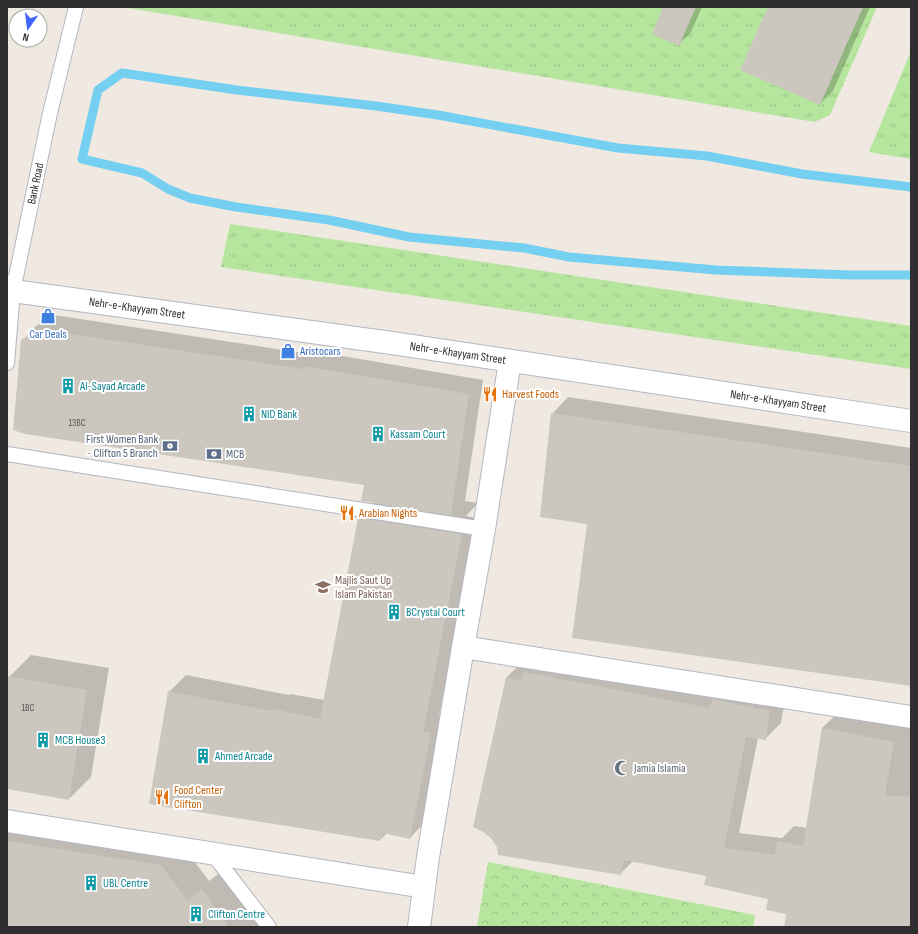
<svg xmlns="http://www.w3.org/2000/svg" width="918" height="934" font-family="'Sofia Sans Condensed',sans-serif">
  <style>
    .grass { fill: url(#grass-tufts) }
    .park { fill: url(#park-crowns) }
    .shadow { fill: #0003 }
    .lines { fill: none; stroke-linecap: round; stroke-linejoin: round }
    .stream { stroke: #75cff0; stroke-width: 9 }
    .building { fill: #cbc7bf }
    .lane-casing { stroke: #b4b7c1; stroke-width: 16 }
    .street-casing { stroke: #b4b7c1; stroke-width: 24 }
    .secondary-casing { stroke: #b4b7c1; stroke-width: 24 }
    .lane { stroke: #fff; stroke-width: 14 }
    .street { stroke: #fff; stroke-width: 22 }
    .secondary { stroke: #fff; stroke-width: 22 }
    .labels { text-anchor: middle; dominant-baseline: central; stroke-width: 4; stroke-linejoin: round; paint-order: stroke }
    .number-label { font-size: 10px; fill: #555452 }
    .street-label { font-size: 12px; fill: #2e2e2e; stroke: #fff }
    .shop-label { font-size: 12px; fill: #366cbe; stroke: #fff }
    .culture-label { font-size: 12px; fill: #0d838f; stroke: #fff; text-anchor: start }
    .food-label { font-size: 12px; fill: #c56008; stroke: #fff; text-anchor: start }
    .service-label { font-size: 12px; fill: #4e5e75; stroke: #fff; text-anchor: end }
    .education-label { font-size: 12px; fill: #785e54; stroke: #fff; text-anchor: start }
    .worship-label { font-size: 12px; fill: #5b616d; stroke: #fff; text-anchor: start }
  </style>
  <defs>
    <pattern id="grass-tufts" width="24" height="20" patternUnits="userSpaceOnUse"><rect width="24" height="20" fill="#b6e59e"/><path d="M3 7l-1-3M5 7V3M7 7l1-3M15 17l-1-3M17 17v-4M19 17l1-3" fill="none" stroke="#9dc588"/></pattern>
    <pattern id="park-crowns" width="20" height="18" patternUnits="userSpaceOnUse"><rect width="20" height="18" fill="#b6e59e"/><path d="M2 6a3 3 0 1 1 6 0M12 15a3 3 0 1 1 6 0" fill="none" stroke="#9dc588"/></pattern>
  </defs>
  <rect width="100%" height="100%" fill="#efe9e1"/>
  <g class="grass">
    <path d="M122,7H877L830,115L815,122Z"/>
    <path d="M911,51V159L869,152Z"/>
    <path d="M230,224L911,326V369L221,267Z"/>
  </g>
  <path class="park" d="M488,862L755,915L753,927H477Z"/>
  <g class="shadow">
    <path d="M664,7H702L691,32L679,44Z"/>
    <path d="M769,7H870L833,91L820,104Z"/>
    <path d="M54,315L316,355L319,352L483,380L465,501L478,503L466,516L478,518L439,716L446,717L426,821L410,838L387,833L380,840L169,692L186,675L289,695L290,694L324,700L359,518L375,502L366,484L22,341L36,326Z"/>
    <path d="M568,397L911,448V685L588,523L552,414Z"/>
    <path d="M31,655L109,668L91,777L69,799L7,788V688L9,677Z"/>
    <path d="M523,661L786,695L781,723L765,739L758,738L739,833L782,838L794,826L807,828L822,728L839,712L911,727V856L875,927H785L787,913L769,898L707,875L633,861L620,874L506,678Z"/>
    <path d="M7,830L182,845L209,881L223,870L264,927H7Z"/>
  </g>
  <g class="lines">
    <path class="stream" d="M911,187L802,174L707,156L618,148L438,115L376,106L237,90L122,73L98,90L82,159L142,173L168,189L190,198L236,207L329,220L409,237L524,248L569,257L716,270L850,275H911"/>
  </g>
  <g class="building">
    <path d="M663,7H696L679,46L652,34Z"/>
    <path d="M768,7H863L820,105L740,70Z"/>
    <path d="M39,329L303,369L304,366L469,394L451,515L466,518L361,501L364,485L25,434L13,430L21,340Z"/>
    <path d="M551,413L911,466V686L572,638L587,524L540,517Z"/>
    <path d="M358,518L462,534L423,732L431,733L410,839L383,833L380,841L149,804L168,691L272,711L273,709L320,719Z"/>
    <path d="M524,672L710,708L712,699L770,711L766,740L746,737L724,848L775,855L777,841L803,846L822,728L894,742L885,795L911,797V927H784L786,914L766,910L768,899L704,885L706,876L624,860L621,875L498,855L497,847L491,838L483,832L473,827L506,677L521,681Z"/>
    <path d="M7,676L87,690L69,800L7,789Z"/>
    <path d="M7,841L161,865L188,901L202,889L229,927H7Z"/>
  </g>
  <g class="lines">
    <g class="lane-casing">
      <g id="lane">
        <path id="s1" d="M7,363L13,291L50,113L76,7"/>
        <path d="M7,454L484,529"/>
        <path d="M212,853L269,927"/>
      </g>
    </g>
    <g class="street-casing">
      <g id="street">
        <path d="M463,647L911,717"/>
        <path d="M7,821L424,887"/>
        <path d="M419,927L428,857L463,647L484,529L510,361"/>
      </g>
    </g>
    <g class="secondary-casing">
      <g id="secondary">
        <path id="s2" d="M7,286L13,291L392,343L911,421"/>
      </g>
    </g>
    <use href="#lane" class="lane"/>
    <use href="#street" class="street"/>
    <use href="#secondary" class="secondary"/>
  </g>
  <defs>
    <g id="shop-bare" transform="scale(1.2)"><path d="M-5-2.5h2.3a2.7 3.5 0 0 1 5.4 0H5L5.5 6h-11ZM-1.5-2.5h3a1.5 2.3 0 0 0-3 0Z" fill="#3f7fe0" stroke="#fff" stroke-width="2.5" paint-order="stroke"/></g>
    <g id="building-bare" transform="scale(1.2)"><path d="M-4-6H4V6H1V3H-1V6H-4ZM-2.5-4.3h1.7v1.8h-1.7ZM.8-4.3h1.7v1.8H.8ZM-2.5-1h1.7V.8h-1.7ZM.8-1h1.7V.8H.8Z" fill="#0f9aa8" stroke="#fff" stroke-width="2.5" paint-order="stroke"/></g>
    <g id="restaurant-bare" transform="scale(1.2)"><path d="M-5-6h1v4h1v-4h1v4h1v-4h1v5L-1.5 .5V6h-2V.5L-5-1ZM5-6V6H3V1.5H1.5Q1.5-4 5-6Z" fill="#e8710a" stroke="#fff" stroke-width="2.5" paint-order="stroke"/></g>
    <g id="bank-bare" transform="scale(1.2)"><path d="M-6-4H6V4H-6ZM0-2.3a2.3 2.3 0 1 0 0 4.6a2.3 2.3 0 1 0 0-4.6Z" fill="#5c6f8a" stroke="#fff" stroke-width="2.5" paint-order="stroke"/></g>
    <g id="school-bare" transform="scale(1.2)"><path d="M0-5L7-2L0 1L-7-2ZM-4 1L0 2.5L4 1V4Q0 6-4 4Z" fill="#8d6e63" stroke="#fff" stroke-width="2.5" paint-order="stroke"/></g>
    <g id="mosque-bare" transform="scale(1.2)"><path d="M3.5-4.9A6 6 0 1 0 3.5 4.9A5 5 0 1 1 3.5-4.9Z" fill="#6b7280" stroke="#fff" stroke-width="2.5" paint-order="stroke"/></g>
  </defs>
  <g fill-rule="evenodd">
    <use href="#shop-bare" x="48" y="316"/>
    <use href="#shop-bare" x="288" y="351"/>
    <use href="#building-bare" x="68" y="386"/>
    <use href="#restaurant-bare" x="490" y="394"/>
    <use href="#building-bare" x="249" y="414"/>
    <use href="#building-bare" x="378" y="434"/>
    <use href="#bank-bare" x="170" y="446"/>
    <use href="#bank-bare" x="214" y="454"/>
    <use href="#restaurant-bare" x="347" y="513"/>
    <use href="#school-bare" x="323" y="587"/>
    <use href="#building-bare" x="394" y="612"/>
    <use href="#building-bare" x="43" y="740"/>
    <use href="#building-bare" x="203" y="756"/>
    <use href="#mosque-bare" x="622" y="768"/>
    <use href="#restaurant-bare" x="162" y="797"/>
    <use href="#building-bare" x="91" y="883"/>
    <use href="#building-bare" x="196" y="914"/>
  </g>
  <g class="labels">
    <g class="number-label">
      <text x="77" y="423">13BC</text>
      <text x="28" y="708">1BC</text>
    </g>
    <g class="street-label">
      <text stroke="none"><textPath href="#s1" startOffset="182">Bank Road</textPath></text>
      <text stroke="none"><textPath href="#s2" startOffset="133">Nehr-e-Khayyam Street</textPath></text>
      <text stroke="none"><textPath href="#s2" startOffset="457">Nehr-e-Khayyam Street</textPath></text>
      <text stroke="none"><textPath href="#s2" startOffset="781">Nehr-e-Khayyam Street</textPath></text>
    </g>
    <g class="shop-label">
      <text x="48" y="334">Car Deals</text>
      <text x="300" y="351" text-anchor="start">Aristocars</text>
    </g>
    <g class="culture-label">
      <text x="80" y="386">Al-Sayad Arcade</text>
      <text x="261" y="414">NID Bank</text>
      <text x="390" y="434">Kassam Court</text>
      <text x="406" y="612">BCrystal Court</text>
      <text x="55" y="740">MCB House3</text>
      <text x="215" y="756">Ahmed Arcade</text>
      <text x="103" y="883">UBL Centre</text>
      <text x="208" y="914">Clifton Centre</text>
    </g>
    <g class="food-label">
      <text x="502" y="394">Harvest Foods</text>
      <text x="359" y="513">Arabian Nights</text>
      <text x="174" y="790">Food Center<tspan x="174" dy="14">Clifton</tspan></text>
    </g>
    <g class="service-label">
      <text x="158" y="439">First Women Bank<tspan x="158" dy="14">- Clifton 5 Branch</tspan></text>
      <text x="226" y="454" text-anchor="start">MCB</text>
    </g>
    <g class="education-label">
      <text x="335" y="580">Majlis Saut Up<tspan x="335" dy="14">Islam Pakistan</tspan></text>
    </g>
    <g class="worship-label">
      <text x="634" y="768">Jamia Islamia</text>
    </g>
  </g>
  <rect width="918" height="934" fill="none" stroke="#2e2e2e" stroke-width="16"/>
  <g transform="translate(28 28) rotate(194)"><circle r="19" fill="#ffffff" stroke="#ababab"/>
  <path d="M0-3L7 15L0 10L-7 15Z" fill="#4264fb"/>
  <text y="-6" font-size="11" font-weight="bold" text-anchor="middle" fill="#2e2e2e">N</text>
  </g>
</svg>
